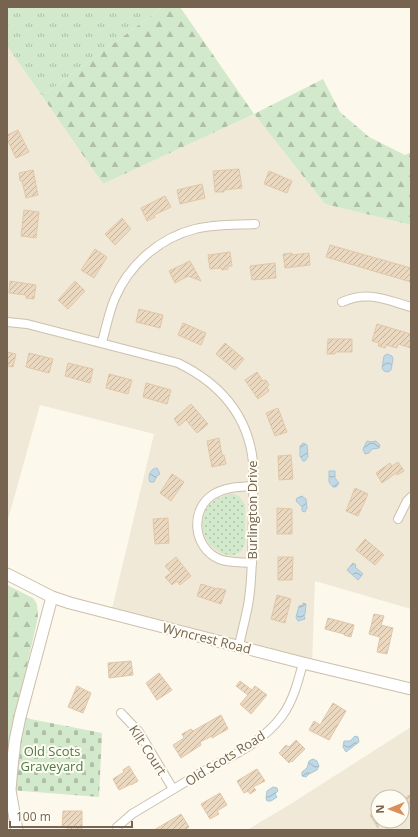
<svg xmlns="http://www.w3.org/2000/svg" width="418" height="837" font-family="'Open Sans',sans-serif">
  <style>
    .residential { fill: #f0e9d8; fill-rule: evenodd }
    .grass { fill: url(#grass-dots) }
    .forest { fill: url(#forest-firs) }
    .cemetery { fill: url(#cemetery-stones) }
    .park { fill: url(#park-tufts) }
    .water { fill: url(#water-waves); stroke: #a8c7d6 }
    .building { fill: url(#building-hatch); stroke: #e1c7a7 }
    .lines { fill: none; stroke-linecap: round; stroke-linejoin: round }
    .street-casing { stroke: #ccc0af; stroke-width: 10 }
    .secondary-casing { stroke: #ccbfab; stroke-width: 13 }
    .path { stroke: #d5c1a8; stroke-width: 1.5; stroke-dasharray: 1 3; stroke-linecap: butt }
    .street { stroke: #fff; stroke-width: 8 }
    .secondary { stroke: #fff; stroke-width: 11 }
    .labels { text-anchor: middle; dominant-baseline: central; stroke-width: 4; stroke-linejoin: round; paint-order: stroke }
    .street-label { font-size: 13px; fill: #766450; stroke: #fefcf3 }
    .park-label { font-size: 13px; fill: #4e7a49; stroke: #fefcf3 }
  </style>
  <defs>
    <pattern id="grass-dots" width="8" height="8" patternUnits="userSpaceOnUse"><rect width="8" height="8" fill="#d2e9cb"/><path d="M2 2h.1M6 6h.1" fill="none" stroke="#afc0a7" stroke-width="1.8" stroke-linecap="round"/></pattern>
    <pattern id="forest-firs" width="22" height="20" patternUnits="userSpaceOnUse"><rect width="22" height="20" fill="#d2e9cb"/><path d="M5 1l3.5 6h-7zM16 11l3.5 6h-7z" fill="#afc0a7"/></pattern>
    <pattern id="cemetery-stones" width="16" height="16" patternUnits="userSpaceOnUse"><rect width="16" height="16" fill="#d2e9cb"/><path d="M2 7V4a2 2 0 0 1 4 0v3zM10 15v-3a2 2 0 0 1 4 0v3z" fill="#afc0a7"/></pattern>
    <pattern id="park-tufts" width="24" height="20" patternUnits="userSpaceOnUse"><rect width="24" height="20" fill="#d2e9cb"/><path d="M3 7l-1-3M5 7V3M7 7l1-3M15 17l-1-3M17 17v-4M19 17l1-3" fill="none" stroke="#afc0a7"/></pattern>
    <pattern id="water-waves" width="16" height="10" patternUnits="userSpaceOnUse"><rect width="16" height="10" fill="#c1d9e5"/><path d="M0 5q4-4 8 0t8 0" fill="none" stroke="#a1b4bc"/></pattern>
    <pattern id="building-hatch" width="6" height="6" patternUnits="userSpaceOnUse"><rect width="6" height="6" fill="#ead8c1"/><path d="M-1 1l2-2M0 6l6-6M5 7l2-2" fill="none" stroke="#c2b39f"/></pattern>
  </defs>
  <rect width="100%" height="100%" fill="#fcf8ec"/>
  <g class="residential">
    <path d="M7,46L103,184L254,114L325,204L411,225V609L315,581L312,665L111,613L154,434L40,405L7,523Z"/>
    <path d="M411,727V830H247L289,805ZM378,797H402V821H378Z"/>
  </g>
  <path class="grass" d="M234,494L240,497L245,505V543C237,573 187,543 207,508C213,499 223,495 234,494Z"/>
  <g class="forest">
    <path d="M163,7H180L254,114L323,79L340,112L369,137L405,155L411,152V225L325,204L254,114L103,184L42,96Z"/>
    <path d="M7,585L33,598L37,604L38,617L7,754Z"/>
  </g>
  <path class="cemetery" d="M20,717L102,733L99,797L10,790Z"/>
  <path class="park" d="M7,7H163L42,96L7,46Z"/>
  <g class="water">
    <path d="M387,354L392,356L393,359L391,370L388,372L384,371L382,368L384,356Z"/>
    <path d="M367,441L371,442L376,441L380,445L379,448L372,449L369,453L365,454L363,449Z"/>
    <path d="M303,443L307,445L308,457L305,461H303L300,456V446Z"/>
    <path d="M157,468L160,474L157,476L154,482H150C147,476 151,468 157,468Z"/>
    <path d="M329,471H335V478L339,483L336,487H333L329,482Z"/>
    <path d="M302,496L306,499L307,508L305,512L302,511V507L296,501L297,498Z"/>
    <path d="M353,563L356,565L355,567L363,574L358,580L347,570Z"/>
    <path d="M303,603L306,604L305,614L304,616L305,619L298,621L296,617L299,606L303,605Z"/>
    <path d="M355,736L358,737L359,742L346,752L343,747L344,741H350Z"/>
    <path d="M313,759L317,761L319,766L317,770L309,774L306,777L302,776V772L307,768L309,761Z"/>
    <path d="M273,787L277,788L278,791L275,794L277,797L271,801H267L266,798L267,791Z"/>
  </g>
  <g class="building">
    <path d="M18,130L29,152L16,158L7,139V135Z"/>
    <path d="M239,169L242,188L224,190V192H215L213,171Z"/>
    <path d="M33,170L38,195L26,198L22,181H20L19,173Z"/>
    <path d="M269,171L292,181L287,193L264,184Z"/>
    <path d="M202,184L205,198L180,204L177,190Z"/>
    <path d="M165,196L171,207L154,215L155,217L147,221L141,208Z"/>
    <path d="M24,210L39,212L36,238L21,236Z"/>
    <path d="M122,218L131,229L115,245L105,234Z"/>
    <path d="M330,245L411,268V282L326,257Z"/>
    <path d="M95,249L107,257L94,278L81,270Z"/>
    <path d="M230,252L232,266H228V269L222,270L221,268L210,269L208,255Z"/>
    <path d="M292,253V255L309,253L310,265L285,268L283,254Z"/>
    <path d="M190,261L201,281L188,276L175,283L169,271Z"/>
    <path d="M275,263L276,278L252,280L250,266Z"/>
    <path d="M10,281L36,285L34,299L26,298V295L9,293Z"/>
    <path d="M75,281L85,291L68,309L58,300Z"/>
    <path d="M139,309L163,315L160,328L136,322Z"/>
    <path d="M183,323L206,333L201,345L178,335Z"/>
    <path d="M377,324L411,334V348L398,344L397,348L386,345L385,348L378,346L379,343L372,341Z"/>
    <path d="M328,339H352V352H336L335,354H327Z"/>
    <path d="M225,343L244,359L235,370L216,354Z"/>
    <path d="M7,352L16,354L13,367L7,366Z"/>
    <path d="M29,353L53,359L49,373L26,367Z"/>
    <path d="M68,363L93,369L90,383L65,376Z"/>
    <path d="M257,372L263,381L266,380L269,385L267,387L269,391L258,399L245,380Z"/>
    <path d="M109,374L132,380L128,394L106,388Z"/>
    <path d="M146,383L171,390L167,404L143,397Z"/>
    <path d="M191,404L208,424L197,433L186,420L179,426L174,419Z"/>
    <path d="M278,408L287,432L275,436L266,413Z"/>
    <path d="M219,438L222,455H224L226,464L212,467L207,441Z"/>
    <path d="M291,455L293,479L279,480L278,456Z"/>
    <path d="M398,462L404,471L397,475L396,473L382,483L376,473L390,463L392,466Z"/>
    <path d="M172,474L184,482L171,501L160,493Z"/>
    <path d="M355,488L368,494L358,516L346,511Z"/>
    <path d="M277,508L292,509V534H277Z"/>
    <path d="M168,518L169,543L155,544L153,519Z"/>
    <path d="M365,539L384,555L375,565L356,550Z"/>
    <path d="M176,557L191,576L180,585L177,581L172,585L165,577L171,573L165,566Z"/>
    <path d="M278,557H293L292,580H278Z"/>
    <path d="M201,584L217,589V588L226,590L221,604L197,596Z"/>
    <path d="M277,595L291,599L285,623L271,619Z"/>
    <path d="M374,614L384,616L381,625L393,628L387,654L377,652L380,637L369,634Z"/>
    <path d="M328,618L354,625L351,637L344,635V634L325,629Z"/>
    <path d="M131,661L133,675L109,678L108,663Z"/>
    <path d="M159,673L172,690L157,700L146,683Z"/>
    <path d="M240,681L252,690L255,686L267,695L251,714L240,704L248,695L236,686Z"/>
    <path d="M77,686L91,693L83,713L68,707Z"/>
    <path d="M333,703L346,711L329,740L309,730L314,721L320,725Z"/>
    <path d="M221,715L228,729L212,738V736L200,742L201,745L181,758L173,745L184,738L182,734L191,729L193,731Z"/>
    <path d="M296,740L305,749L292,762L291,761L289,763L279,753L286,745L289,747Z"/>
    <path d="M129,766L138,781L131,785V784L119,790L113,779L124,772L123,770Z"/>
    <path d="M257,769L265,781L253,787L256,790L250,794L248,791L244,793L237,781Z"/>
    <path d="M220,793L227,805L217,811L219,814L210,819L201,804Z"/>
    <path d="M411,794V811L404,799Z"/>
    <path d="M378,810V828L370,815Z"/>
    <path d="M63,811H82V830H67V827H62Z"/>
    <path d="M181,814L189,827L184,830H154Z"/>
  </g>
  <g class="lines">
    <g class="street-casing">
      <g id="street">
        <path d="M342,302C368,290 386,300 411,307"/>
        <path d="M7,322L27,324L178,363C219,383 248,415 253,462C254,479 253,497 253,514C252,542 253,571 249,599C247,614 242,630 239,646"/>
        <path d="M102,342C106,328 109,312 115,298C129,265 159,238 195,229C214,224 235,225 255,224"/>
        <path d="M398,519L407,501L411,497"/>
        <path d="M252,563C242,562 229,563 219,559C193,548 189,509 214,494C226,487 239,487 253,486"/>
        <path d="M121,713L139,732L173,789"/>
        <path d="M117,827L132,814C155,800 179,786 202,772C230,757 262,743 282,716C293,701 298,682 303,663"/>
      </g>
    </g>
    <g class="secondary-casing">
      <g id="secondary">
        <path d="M7,574L52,597L70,603L303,663L411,689"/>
        <path d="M17,830L10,790L12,767L15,741L20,717L52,597"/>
      </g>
    </g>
    <path class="path" d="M20,767L29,768L52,765"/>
    <use href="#street" class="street"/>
    <use href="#secondary" class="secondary"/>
  </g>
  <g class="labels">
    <g class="street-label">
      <text transform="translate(252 510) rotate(-90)">Burlington Drive</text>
      <text transform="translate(207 638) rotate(14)">Wyncrest Road</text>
      <text transform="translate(148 750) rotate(57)">Kilt Court</text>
      <text transform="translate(225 758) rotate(-32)">Old Scots Road</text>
    </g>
    <g class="park-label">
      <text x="52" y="751">Old Scots<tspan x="52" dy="15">Graveyard</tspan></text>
    </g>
  </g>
  <rect width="418" height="837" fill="none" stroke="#766450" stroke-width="16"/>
  <g transform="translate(390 809) rotate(269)"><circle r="19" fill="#fefcf3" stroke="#c8bfb2"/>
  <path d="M0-3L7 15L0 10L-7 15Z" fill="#db8e5b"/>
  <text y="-6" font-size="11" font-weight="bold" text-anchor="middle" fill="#766450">N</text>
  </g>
  <path d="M10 821v6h122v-6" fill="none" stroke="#766450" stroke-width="2"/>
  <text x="16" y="821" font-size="12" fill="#766450" stroke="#fefcf3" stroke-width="3" paint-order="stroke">100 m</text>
</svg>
